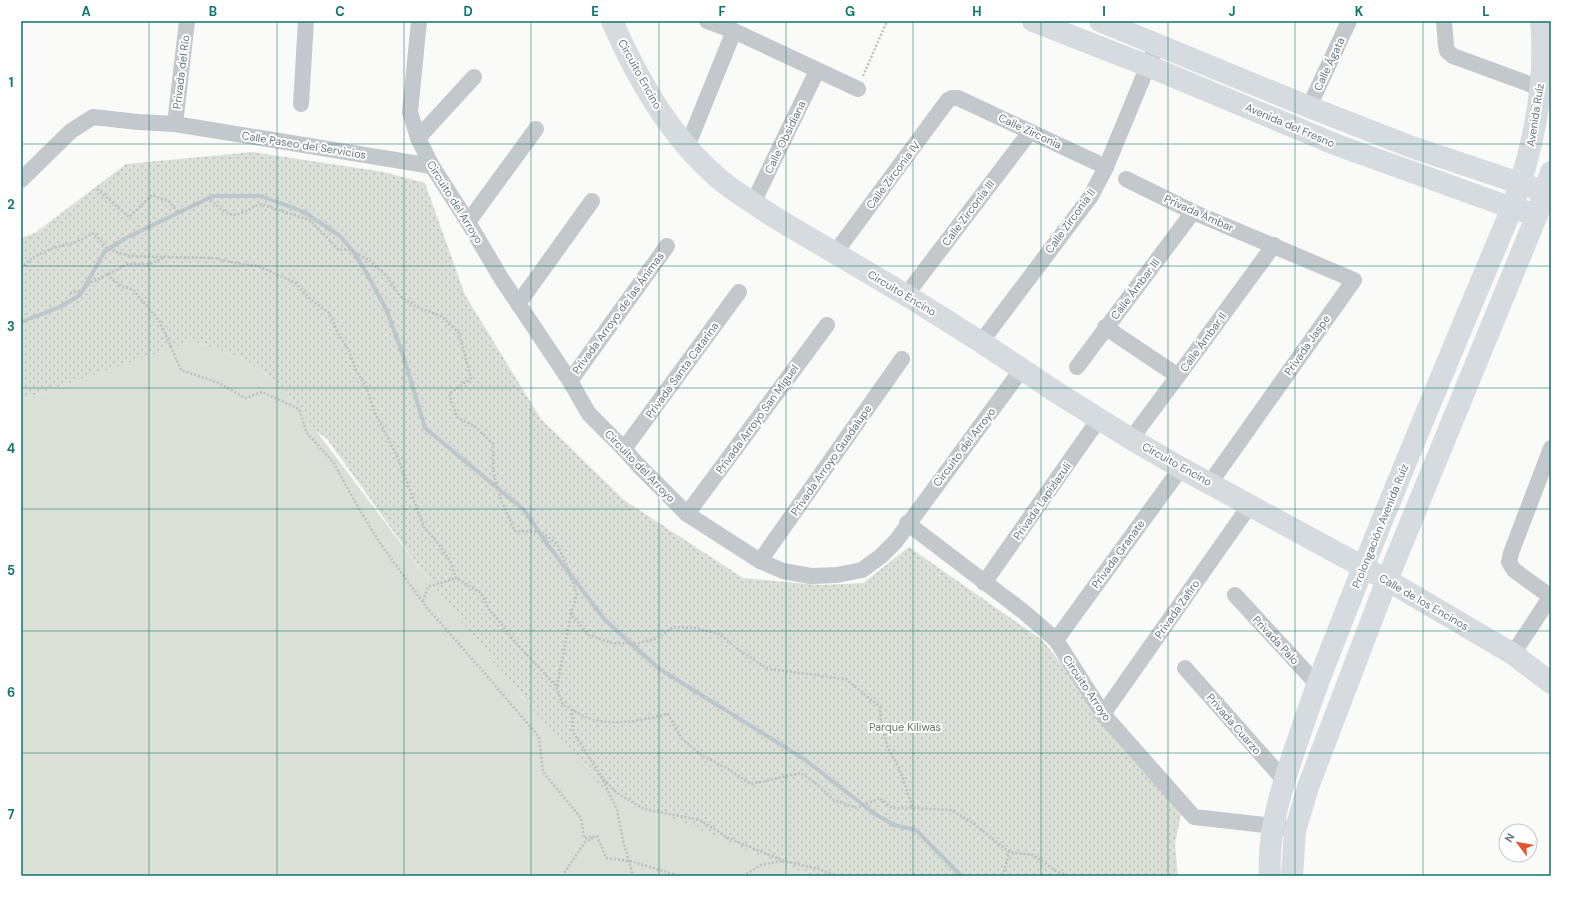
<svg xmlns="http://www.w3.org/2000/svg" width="1572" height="897" font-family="'DM Sans',sans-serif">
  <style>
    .green { fill: #dadfd7 }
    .park { fill: url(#park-dots) }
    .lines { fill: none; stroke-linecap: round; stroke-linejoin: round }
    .stream { stroke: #bbc7cb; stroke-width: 4 }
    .path { stroke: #bbbfc2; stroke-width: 2.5; stroke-dasharray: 2 2; stroke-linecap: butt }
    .street { stroke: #c3c8cc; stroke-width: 16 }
    .secondary { stroke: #d6dbdf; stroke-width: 22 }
    .grid { fill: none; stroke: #0f766e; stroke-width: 1; stroke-opacity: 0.55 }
    .labels { text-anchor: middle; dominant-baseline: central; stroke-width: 4; stroke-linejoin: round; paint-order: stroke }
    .street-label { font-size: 11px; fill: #657683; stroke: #fff }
    .park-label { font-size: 11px; fill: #687a64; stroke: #fff }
    .neatline { fill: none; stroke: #0f766e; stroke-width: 1.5 }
    .grid-label { font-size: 13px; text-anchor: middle; font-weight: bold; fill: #0f766e }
  </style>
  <defs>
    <pattern id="park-dots" width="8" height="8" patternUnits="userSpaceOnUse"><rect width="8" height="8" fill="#dadfd7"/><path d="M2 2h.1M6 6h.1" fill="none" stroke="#b4b9b4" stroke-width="1.8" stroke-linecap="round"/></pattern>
  </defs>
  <rect width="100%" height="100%" fill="#fafaf8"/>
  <path class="green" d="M193,341L244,359L284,388L427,578L525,701L749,851L811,876H21V400Z"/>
  <path class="park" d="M253,152L384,172L425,183L465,295L541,419L624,500L743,578L820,585L863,583L909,547L1042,640L1182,810L1175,844L1178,876H811L749,851L602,788L510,683L427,578L327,439L315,430L284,388L244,359L193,341L21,400V238L35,233L126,164Z"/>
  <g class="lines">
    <path class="stream" d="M21,322L60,307L80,295L105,251L126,238L213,196H261L304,212L340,236L353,251L366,272L387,311L404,358L425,428L524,510L548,545L605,620L658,668L804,759L875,814L894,825L916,830L961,876"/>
    <g class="path">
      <path d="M863,76L887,21"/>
      <path d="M97,189L129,217L152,195L170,202L178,213L209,198C232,220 232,218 260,204L310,220L339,250L348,249L369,260L387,277L401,297L419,308L441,316L459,333L471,378L449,394L457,417L477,428L493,444V471L501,500L515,531L542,532L557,544L567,566L577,594L571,614L589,635L612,643L635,644L655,639L673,627L695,628L719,634L739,650L768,669L846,679L880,707L881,722L887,746L899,768L913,808"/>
      <path d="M21,268L32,258L53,248L74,243L94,233L108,249L129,256L214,258L235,263L258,266L296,283L310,299L329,313L338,333L349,351L356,370L367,389L374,411L397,456L424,527L437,542L450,561L456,578L481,593L488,608L518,645L556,686L563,705C571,709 580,715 588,718C615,727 642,720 668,714L682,739L703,756L728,769L751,784L801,773L819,786L834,800L856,808L880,798L892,808H913L951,810L973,823L1009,852L1033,855L1056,871L1068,876"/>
      <path d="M107,274L122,287L133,289L160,322L181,370L219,383L245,398L262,392L299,409L307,433L333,462L358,507L380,543L427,608L481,669L539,737L543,772L581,818L584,838L597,836L606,858L630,861L680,876"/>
      <path d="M70,293L83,290L92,282L128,264H150L165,257"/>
      <path d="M423,601L428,587L456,578"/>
      <path d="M557,686L571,614"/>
      <path d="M572,709L573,732L601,776L617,810L623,840L633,876"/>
      <path d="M601,776L617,793L644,809L700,820L728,838L784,861L819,869L837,876"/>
      <path d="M562,876L585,842L595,837"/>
      <path d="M743,876L761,865L781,861"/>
      <path d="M1003,876L1009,852"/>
    </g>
    <g class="street">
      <path d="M419,21L410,112L418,138L432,166L468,222L501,278L570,381L589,414L624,449L638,465L687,514L760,561L783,571L811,576L837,575L862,570L881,556L896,541L1022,369"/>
      <path d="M707,21L734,31L858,89"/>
      <path d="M1444,21L1446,46L1447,51L1453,56L1540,88"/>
      <path d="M301,104L306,21"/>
      <path d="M1309,107L1349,21"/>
      <path d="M175,124L187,21"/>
      <path d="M418,138L474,77"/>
      <path d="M687,147L734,31"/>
      <path d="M1126,179L1193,212L1354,280L1210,483"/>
      <path d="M21,180L71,131L93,117L138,122L175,124L432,166"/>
      <path d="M753,203L817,71"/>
      <path d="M468,222L536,129"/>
      <path d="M835,253L948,100L952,98H958L1106,167"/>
      <path d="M906,295L1030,132"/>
      <path d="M518,304L592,201"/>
      <path d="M1105,327L1178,376"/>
      <path d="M981,342L1091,196L1106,167L1157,44"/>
      <path d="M1077,367L1193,212"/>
      <path d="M570,381L667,246"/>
      <path d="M1131,439L1178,376L1274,245"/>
      <path d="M1551,448L1511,553L1509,562L1514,570L1551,597"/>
      <path d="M624,449L739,292"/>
      <path d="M687,514L827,325"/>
      <path d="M907,523L1024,612L1056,640L1103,714L1194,817L1274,826L1284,828"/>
      <path d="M760,561L902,359"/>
      <path d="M984,583L1099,419"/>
      <path d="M1235,595L1317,684"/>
      <path d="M1056,640L1181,468"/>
      <path d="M1513,654L1551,596"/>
      <path d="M1185,668L1284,780"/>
      <path d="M1103,714L1250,505"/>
    </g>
    <g class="secondary">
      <path d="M612,21C637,78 669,135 717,177C734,192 755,204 774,217L906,295L981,342L1056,392L1131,439L1181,468L1387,580L1513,654L1551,683"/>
      <path d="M1033,21L1148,66L1337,145L1512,208L1527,212"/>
      <path d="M1100,21L1309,107L1409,146L1534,188"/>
      <path d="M1270,876C1267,829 1284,780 1299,737C1310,704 1322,671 1335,639C1391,494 1452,351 1512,208C1533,149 1547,84 1541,21"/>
      <path d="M1292,876L1295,831L1308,787L1387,580L1537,215L1551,172"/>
    </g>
  </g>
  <path class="grid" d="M149,21V876M277,21V876M404,21V876M531,21V876M659,21V876M786,21V876M913,21V876M1041,21V876M1168,21V876M1295,21V876M1423,21V876M21,144H1551M21,266H1551M21,388H1551M21,509H1551M21,631H1551M21,753H1551"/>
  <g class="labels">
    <g class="street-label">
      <text transform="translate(1329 64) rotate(-65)">Calle Ágata</text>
      <text transform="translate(181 72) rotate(-83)">Privada del Río</text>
      <text transform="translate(640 74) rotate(61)">Circuito Encino</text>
      <text transform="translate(1535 115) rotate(-81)">Avenida Ruíz</text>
      <text transform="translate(1290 125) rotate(23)">Avenida del Fresno</text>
      <text transform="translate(1030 131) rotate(25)">Calle Zirconia</text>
      <text transform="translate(785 137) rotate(-64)">Calle Obsidiana</text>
      <text transform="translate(304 145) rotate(9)">Calle Paseo del Servicios</text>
      <text transform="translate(893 175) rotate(-53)">Calle Zirconia IV</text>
      <text transform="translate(455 202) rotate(58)">Circuito del Arroyo</text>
      <text transform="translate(968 213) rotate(-53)">Calle Zirconia III</text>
      <text transform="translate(1199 213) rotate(24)">Privada Ámbar</text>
      <text transform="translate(1070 221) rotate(-54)">Calle Zirconia II</text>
      <text transform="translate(1135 289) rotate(-53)">Calle Ámbar III</text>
      <text transform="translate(902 293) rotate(31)">Circuito Encino</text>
      <text transform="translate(618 313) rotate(-54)">Privada Arroyo de las Ánimas</text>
      <text transform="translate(1203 342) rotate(-54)">Calle Ámbar II</text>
      <text transform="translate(1307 345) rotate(-55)">Privada Jaspe</text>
      <text transform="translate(682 370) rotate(-54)">Privada Santa Catarina</text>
      <text transform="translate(757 419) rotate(-54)">Privada Arroyo San Miguel</text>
      <text transform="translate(964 447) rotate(-53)">Circuito del Arroyo</text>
      <text transform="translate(831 460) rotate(-55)">Privada Arroyo Guadalupe</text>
      <text transform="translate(1177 464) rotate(29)">Circuito Encino</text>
      <text transform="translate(640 466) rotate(46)">Circuito del Arroyo</text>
      <text transform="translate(1042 501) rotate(-55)">Privada Lapizlazuli</text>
      <text transform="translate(1380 526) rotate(-68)">Prolongación Avenida Ruíz</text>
      <text transform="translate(1118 554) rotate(-54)">Privada Granate</text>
      <text transform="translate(1424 602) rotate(30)">Calle de los Encinos</text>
      <text transform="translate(1177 609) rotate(-55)">Privada Zafiro</text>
      <text transform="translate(1276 640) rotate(47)">Privada Palo</text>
      <text transform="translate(1087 688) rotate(56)">Circuito Arroyo</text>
      <text transform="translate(1234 724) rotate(49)">Privada Cuarzo</text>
    </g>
    <g class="park-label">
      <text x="905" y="727">Parque Kiliwas</text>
    </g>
  </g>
  <rect width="1572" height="897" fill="none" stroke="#ffffff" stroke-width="44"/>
  <g transform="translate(1518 843) rotate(302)"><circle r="19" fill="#ffffff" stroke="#c1c8cd"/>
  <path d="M0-3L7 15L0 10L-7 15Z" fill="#e4572e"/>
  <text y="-6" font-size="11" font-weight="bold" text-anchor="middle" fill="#657683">N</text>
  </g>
  <rect x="22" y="22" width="1528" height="853" class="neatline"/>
  <g class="grid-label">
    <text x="86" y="16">A</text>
    <text x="213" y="16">B</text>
    <text x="340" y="16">C</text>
    <text x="468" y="16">D</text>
    <text x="595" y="16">E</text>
    <text x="722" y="16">F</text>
    <text x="850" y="16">G</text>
    <text x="977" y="16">H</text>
    <text x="1104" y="16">I</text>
    <text x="1232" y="16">J</text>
    <text x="1359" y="16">K</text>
    <text x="1486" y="16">L</text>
    <text x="11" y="87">1</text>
    <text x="11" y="209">2</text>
    <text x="11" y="331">3</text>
    <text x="11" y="453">4</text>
    <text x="11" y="575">5</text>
    <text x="11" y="697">6</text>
    <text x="11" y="819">7</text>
  </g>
</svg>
